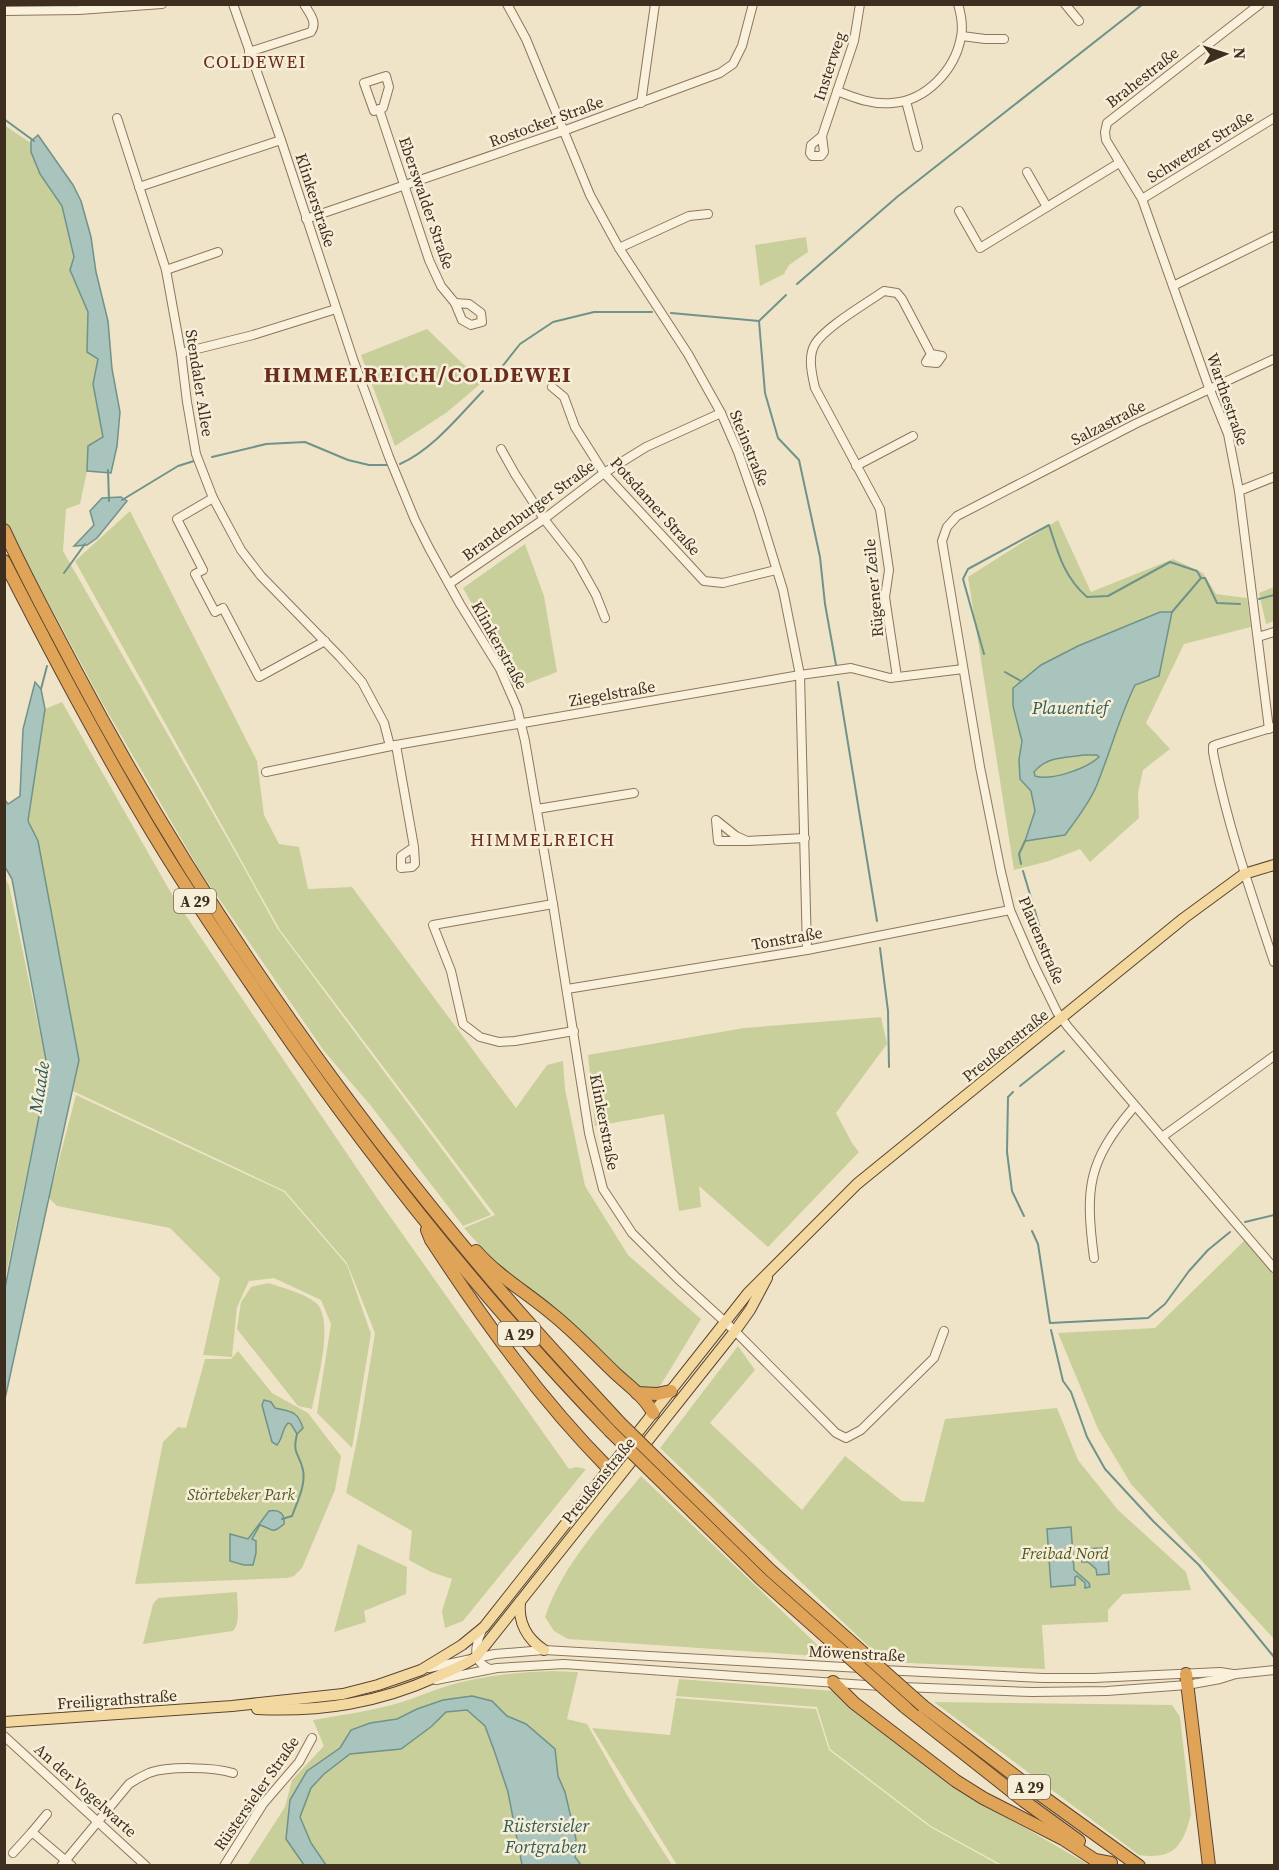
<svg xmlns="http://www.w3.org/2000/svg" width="1279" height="1870" font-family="'Source Serif 4',serif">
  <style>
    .green { fill: #c9cf9b }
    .water { fill: #a9c4bc; stroke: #6f938a; stroke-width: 1.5; fill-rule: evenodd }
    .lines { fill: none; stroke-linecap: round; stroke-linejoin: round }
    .stream { stroke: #6f938a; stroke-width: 2 }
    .minor-casing { stroke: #8d765c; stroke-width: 10 }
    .major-casing { stroke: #5b4430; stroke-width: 12 }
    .highway-casing { stroke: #5b4430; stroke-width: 14 }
    .minor { stroke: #faf1dc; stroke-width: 8 }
    .major { stroke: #f3d9a0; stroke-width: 10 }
    .highway { stroke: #e0a458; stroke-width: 12 }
    .highway-bridge-casing { stroke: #5b4430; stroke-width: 14; stroke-linecap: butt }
    .highway-bridge { stroke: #e0a458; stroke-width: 12 }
    .labels { text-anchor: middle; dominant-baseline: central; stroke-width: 5; stroke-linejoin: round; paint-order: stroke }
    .shield { fill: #f7eed8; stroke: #756857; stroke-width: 1.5 }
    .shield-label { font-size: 15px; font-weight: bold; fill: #3d2e20 }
    .street-label { font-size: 16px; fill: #3d2e20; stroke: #f7eed8 }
    .park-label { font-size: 16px; font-style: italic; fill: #4d5a26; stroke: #f7eed8 }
    .neighbourhood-label { font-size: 18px; letter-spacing: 1.5px; fill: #6b2e1e; stroke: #f7eed8 }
    .water-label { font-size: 18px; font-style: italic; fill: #2f5d5a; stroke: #f7eed8 }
    .district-label { font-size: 22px; font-weight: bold; letter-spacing: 1.5px; fill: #6b2e1e; stroke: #f7eed8 }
  </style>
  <rect width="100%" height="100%" fill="#f0e4c8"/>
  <g class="green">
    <path d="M4,125L31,143V152L40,174L62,206L74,257L70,270L88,312L87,352L98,359L93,384L103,437L88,446L87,471L80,504L66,509L63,551L239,859L277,928L491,1215L463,1226L371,1106L324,1051L200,871L104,706L5,522Z"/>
    <path d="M806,237L808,252L789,265L784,274L760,286L755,245Z"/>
    <path d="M427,329L463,364L486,379L446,413L395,446L361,355Z"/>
    <path d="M130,511L257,761L264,815L279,844L299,847L308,889L352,887L516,1108L547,1065L563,1061L565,1089L585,1186L628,1255L701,1319L657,1391L640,1390L498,1266L464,1228L495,1215L280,930L75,561Z"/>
    <path d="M1058,520L1091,592L1173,559L1203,573L1216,594L1247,598L1251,627L1184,644L1146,723L1170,749L1143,770L1138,793L1139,818L1090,862L1080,849L1049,861L1014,870L968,577Z"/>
    <path d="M525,544L544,596L557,672L518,687L463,588Z"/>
    <path d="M1274,587V621L1266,624L1259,593Z"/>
    <path d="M62,702L174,898L379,1201L569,1469L576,1467L586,1469L463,1621L445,1628L442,1611L452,1579L431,1572L409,1560L412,1531L346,1493L360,1425L375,1333L347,1263L285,1191L73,1091L79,1060L38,841L28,821L45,709Z"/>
    <path d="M5,878L9,885L45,1058L47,1075L5,1280Z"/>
    <path d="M881,1017L887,1044L836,1113L852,1143L859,1152L768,1247L699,1186L701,1207L679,1211L664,1114L595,1126L588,1055L744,1028Z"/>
    <path d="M76,1095L284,1192L347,1265L371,1334L352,1448L317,1413L331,1324L321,1300L274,1278L249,1281L237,1307L232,1357L203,1355L220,1278L170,1228L57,1206L49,1198Z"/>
    <path d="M1246,1239L1274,1275V1639L1131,1484L1098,1429L1058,1333L1155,1328Z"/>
    <path d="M268,1283C283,1288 301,1292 315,1302C336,1318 316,1386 312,1409L298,1406L237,1329L241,1302L251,1287Z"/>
    <path d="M738,1346L755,1370L710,1423L802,1510L845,1456L902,1501L924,1502L945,1419L1057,1408L1078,1460L1118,1510L1186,1572L1191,1590L1123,1594L1108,1610V1622L1042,1625L1045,1669L885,1662L660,1448Z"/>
    <path d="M238,1351L272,1393L308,1413L341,1456L335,1490L302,1568L294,1576L288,1578L135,1584L163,1442L178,1427L186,1428L205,1359H231Z"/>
    <path d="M641,1476L830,1657L568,1639L554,1631L545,1617C563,1563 606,1519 641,1476Z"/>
    <path d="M358,1544L407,1567L406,1594L364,1611L366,1622L334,1632Z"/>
    <path d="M237,1592C237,1604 241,1623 233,1631L143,1644L153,1604L158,1598Z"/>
    <path d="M552,1671L578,1672L567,1719L587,1724L627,1795L672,1865H581L575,1857L576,1839L565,1792L558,1776L555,1749L526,1724L507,1716L492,1702L417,1709L397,1719L370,1723L351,1730L340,1748L307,1771L286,1839L304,1865L247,1866L285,1807L292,1780L324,1746L313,1720C342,1715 371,1711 399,1703C415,1698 431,1691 447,1686C481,1676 517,1672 552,1671Z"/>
    <path d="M679,1679L834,1691L972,1797L1089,1865H1002L931,1826L830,1749L817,1707L676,1696Z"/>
    <path d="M676,1698L816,1709L829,1750L930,1827L999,1865H677L592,1728L670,1735Z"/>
    <path d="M934,1702L1172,1705L1180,1717L1191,1814C1183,1846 1174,1860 1139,1855Z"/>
    <path d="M467,1710L485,1726L495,1753L508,1792L522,1865H326L323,1863L311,1843L300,1817L311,1788L324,1774L350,1754L401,1749L432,1726L446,1712Z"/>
  </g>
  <g class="water">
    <path d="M38,135L73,185L81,201L91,237L96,272L108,321L112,369L120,412L117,446L111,473L87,471L88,446L103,437L93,384L98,359L87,352L88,312L70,270L74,257L62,206L40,174L31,152V141Z"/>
    <path d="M121,497L127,501L97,538L87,545L74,546L94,525L90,511L102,498Z"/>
    <path d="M1160,612H1172L1159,676L1135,685C1119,718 1110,753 1096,787C1088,805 1076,820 1065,835L1025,841L1035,811L1031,791L1020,779L1019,760L1022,741L1013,706V688L1041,665L1078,646ZM1084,755H1097L1099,757C1086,769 1051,781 1035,776L1034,772C1047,756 1065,758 1084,755Z"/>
    <path d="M35,682L41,689L45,709L28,821L38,841L79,1060L5,1399V1288L48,1071L12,879L5,867V800L8,804L20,796L23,729Z"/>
    <path d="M264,1400L271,1402L275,1408C291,1412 297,1410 303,1428L297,1434L291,1424L288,1423C282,1429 283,1438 277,1445L272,1442L262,1405Z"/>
    <path d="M269,1511C280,1509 285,1514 284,1524C271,1535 273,1529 260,1525L252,1539L256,1541V1553L253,1565H244L230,1561V1534L248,1539Z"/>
    <path d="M1071,1527L1074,1570L1089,1583L1090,1587L1085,1588V1583L1077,1576L1075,1577V1585L1051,1587L1047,1529Z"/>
    <path d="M1103,1548L1108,1552L1109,1574L1097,1575L1096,1569L1088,1562H1082L1081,1549Z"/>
    <path d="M472,1696L492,1701L507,1716L526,1724L555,1749L558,1776L565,1792L576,1839L575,1857L581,1865H522L508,1792L495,1753L485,1726L467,1710L446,1712L432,1726L401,1749L350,1754L324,1774L311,1788L300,1817L311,1843L326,1865H304L286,1839L290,1800L307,1771L340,1748L351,1730L370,1723L397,1719L417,1709L443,1700Z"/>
  </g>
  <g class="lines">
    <g class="stream">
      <path d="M4,119L34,141"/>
      <path d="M797,284L897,197L1143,4"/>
      <path d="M671,313L759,321L786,295"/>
      <path d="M759,321L765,393L778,438L799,460L820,557L825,604L836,665"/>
      <path d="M490,382L520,344L553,322L594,312H652"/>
      <path d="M212,457L266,444L305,442L348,460L369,465H387"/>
      <path d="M400,464C433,449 458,417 483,391"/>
      <path d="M108,470L109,501"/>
      <path d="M122,500L178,466L194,461"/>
      <path d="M64,573L85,544"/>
      <path d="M1201,578H1205L1217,603L1240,604"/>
      <path d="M1259,599L1274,595"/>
      <path d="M984,654L963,579L968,569L1049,525C1058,553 1064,577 1087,597L1108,596L1170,562L1197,571L1201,578L1172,612"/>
      <path d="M1005,672L1021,681"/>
      <path d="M838,682L877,921"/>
      <path d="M41,689L47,666"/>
      <path d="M1021,864L1019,854L1025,841"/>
      <path d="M1023,871L1051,965"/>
      <path d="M880,948L888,1011L889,1067"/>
      <path d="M1020,1086L1064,1051"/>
      <path d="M1013,1092L1008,1097L1007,1152L1012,1191L1024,1216"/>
      <path d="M1245,1222L1274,1215"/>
      <path d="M1032,1231L1038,1244L1050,1323L1148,1318L1165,1304L1189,1271L1208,1250L1230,1232"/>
      <path d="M1051,1330L1063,1381L1071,1392L1087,1437L1105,1469L1154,1522L1199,1565L1274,1657"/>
      <path d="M282,1519L292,1516C297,1502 306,1485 303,1470C299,1452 292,1455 297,1434"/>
    </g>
    <g class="minor-casing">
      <g id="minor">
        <path d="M233,4L281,140L354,362L389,457L415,520L429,548L460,604L500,669L517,708L525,741L553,904L589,1133L603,1189L632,1233L677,1278L735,1331L836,1433L846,1438L861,1430L934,1358L944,1331"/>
        <path d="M507,4L526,39L590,195L619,248L688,354L721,413L738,452L759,512L783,590L800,675L807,950"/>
        <path d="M1065,4L1079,21"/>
        <path d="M1260,4L1107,123L1105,132L1106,140L1142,199L1208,385L1228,434L1239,491L1269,729"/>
        <path d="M4,11L79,10L162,4"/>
        <path d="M962,36L985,39H1004"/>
        <path d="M249,52L311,32C318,22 309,13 304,4"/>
        <path d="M386,76L389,87L383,108L374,111L364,83Z"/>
        <path d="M837,91C855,98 872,105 892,103C926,101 955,70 961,37C963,27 961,14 958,4"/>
        <path d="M906,101L918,147"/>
        <path d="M641,103L655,4"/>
        <path d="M379,109L429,260L441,286L455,303"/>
        <path d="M117,118L166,270L181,353L187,402L196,454L213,498L241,550L261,576L340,657L362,682L384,723L390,746"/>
        <path d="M822,136L811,145L810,153L812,156H821L824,152L822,136L854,41L860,4"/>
        <path d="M1027,172L1047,207"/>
        <path d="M139,187L281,140"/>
        <path d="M1142,199L1274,118"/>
        <path d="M959,211L980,248L1119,163"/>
        <path d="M306,219L563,131L720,73L733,64L742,46L753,4"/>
        <path d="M619,248L689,216L708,214"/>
        <path d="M166,270L218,252"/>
        <path d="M1173,286L1274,236"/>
        <path d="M455,303L469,304L481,313L482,322L471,325L462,320Z"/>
        <path d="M181,353L253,335L336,309"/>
        <path d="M1274,359L1135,424L957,516L947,527L942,541L980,767L1001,872L1010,910L1034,965L1057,1012L1068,1027L1274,1268"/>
        <path d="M552,387L564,397L575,427L604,473L704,581L723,583L776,570"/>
        <path d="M501,449L515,474L544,519L577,561L596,595L605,618"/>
        <path d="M856,466L913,436"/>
        <path d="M1239,491L1274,477"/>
        <path d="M213,498L177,519L203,570L195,574L215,612L223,608L259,677L325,641"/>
        <path d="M449,584L544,519L604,473L646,447L721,413"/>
        <path d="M1258,637L1274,632"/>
        <path d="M897,677L885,597L889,570L880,509L815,388C812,375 808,358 814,346C822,329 867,303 884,291L897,293L902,299L931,354L926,362L937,363L942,356L931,354"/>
        <path d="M1274,727L1218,744L1213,746V752C1227,824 1251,893 1274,962"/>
        <path d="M396,745L414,847L415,864L412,867L401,868V856L414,847"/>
        <path d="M266,772L396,745L800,675L851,668L890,678L963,669"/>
        <path d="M537,809L634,793"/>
        <path d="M747,841H718L716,820L736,836L747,841L805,838"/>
        <path d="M553,904L433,925L451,971L463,1024L480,1037L499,1042L515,1041L574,1031"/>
        <path d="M567,989L807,950L1010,910"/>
        <path d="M1162,1137L1274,1056"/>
        <path d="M1094,1258C1085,1188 1087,1162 1134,1107"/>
        <path d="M482,1630C475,1646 471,1661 490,1669"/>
        <path d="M429,1668L495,1654L544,1650L861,1668"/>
        <path d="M883,1670L1043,1678H1094L1220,1672L1233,1674"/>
        <path d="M436,1680L497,1668L564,1664L880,1686"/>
        <path d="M902,1687L1032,1692L1107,1691L1187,1685L1220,1679L1236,1674L1274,1670"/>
        <path d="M4,1736L146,1866"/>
        <path d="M47,1814L32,1832L72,1866"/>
        <path d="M13,1853L32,1832"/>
        <path d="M61,1866L129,1784C135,1780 142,1776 149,1773C168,1766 214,1767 233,1773"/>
        <path d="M224,1866L263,1804L299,1762L312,1738"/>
      </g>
    </g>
    <g class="major-casing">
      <g id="major">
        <path d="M520,1602C518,1622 527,1639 544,1650"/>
        <path d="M257,1709C321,1712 379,1703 438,1676C451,1670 465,1665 476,1657L735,1331L750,1310L767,1278"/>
        <path d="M4,1722L232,1706L343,1694L378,1685L421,1670L462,1645L484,1627L748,1293L857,1184L1184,918L1244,874L1274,865"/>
      </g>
    </g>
    <g class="highway-casing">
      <g id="highway">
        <path d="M4,530C26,578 52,625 76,671C189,885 328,1086 484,1271C527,1323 573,1372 619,1422"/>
        <path d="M4,561C47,645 91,729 139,810C175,872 215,931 255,990C361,1147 479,1295 610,1431"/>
        <path d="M427,1230L431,1240C484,1321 540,1399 609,1469"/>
        <path d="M476,1251C498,1276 526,1292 551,1313C574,1331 594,1353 615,1373C628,1385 645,1397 653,1413"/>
        <path d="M637,1393L657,1394L671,1391"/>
        <path d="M1186,1674L1209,1866"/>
        <path d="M833,1682L854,1703L956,1781L983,1798L1063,1839L1095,1860L1111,1863"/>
        <path d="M923,1706L1031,1788L1139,1866"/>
        <path d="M905,1707L1024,1801L1079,1841"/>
      </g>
    </g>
    <use href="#minor" class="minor"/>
    <use href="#major" class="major"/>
    <use href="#highway" class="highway"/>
    <g class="highway-bridge-casing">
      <g id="highway-bridge">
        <path d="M619,1422L770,1570L923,1706"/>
        <path d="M610,1431L761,1579L905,1707"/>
      </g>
    </g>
    <use href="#highway-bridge" class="highway-bridge"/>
  </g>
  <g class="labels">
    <g class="shield">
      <rect x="174" y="889" width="42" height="24" rx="4.5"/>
      <rect x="498" y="1322" width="42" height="24" rx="4.5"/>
      <rect x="1008" y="1775" width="42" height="24" rx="4.5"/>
    </g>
    <g class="shield-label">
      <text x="195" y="901">A 29</text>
      <text x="519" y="1334">A 29</text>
      <text x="1029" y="1787">A 29</text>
    </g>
    <g class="street-label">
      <text transform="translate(829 66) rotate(-72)">Insterweg</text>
      <text transform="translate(1142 77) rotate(-38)">Brahestraße</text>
      <text transform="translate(546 121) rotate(-20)">Rostocker Straße</text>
      <text transform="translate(1200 146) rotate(-32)">Schwetzer Straße</text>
      <text transform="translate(316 200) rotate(72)">Klinkerstraße</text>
      <text transform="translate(427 203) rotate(71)">Eberswalder Straße</text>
      <text transform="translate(200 383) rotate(81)">Stendaler Allee</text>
      <text transform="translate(1228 399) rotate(71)">Warthestraße</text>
      <text transform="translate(1108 422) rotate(-27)">Salzastraße</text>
      <text transform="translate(750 448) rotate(68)">Steinstraße</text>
      <text transform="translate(656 506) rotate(48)">Potsdamer Straße</text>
      <text transform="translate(528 510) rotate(-36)">Brandenburger Straße</text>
      <text transform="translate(873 588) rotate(-95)">Rügener Zeile</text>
      <text transform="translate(500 645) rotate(61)">Klinkerstraße</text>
      <text transform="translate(612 693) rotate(-10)">Ziegelstraße</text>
      <text transform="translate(787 938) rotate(-10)">Tonstraße</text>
      <text transform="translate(1042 940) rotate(67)">Plauenstraße</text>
      <text transform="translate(1005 1045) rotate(-39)">Preußenstraße</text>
      <text transform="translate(605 1122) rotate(79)">Klinkerstraße</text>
      <text transform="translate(598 1480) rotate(-51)">Preußenstraße</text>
      <text transform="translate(857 1653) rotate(3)">Möwenstraße</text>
      <text transform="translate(117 1699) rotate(-4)">Freiligrathstraße</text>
      <text transform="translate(86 1790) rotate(42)">An der Vogelwarte</text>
      <text transform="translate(256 1793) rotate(-55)">Rüstersieler Straße</text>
    </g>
    <g class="park-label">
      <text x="241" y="1494">Störtebeker Park</text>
      <text x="1065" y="1553">Freibad Nord</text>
    </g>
    <g class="neighbourhood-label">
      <text x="255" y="61">COLDEWEI</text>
      <text x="543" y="839">HIMMELREICH</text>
    </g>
    <g class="water-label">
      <text x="1070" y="707">Plauentief</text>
      <text transform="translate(39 1087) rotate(-81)">Maade</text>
      <text x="546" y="1825">Rüstersieler<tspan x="546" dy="21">Fortgraben</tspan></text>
    </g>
    <g class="district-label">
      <text x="418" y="374">HIMMELREICH/COLDEWEI</text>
    </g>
  </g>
  <rect width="1279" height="1870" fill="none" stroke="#3d2e20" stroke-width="12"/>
  <g transform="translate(1225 54) rotate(87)" stroke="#f7eed8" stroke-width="4.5" paint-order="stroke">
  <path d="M0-4.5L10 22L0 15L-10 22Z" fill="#3d2e20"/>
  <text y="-9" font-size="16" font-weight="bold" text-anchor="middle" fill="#3d2e20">N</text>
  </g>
</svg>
